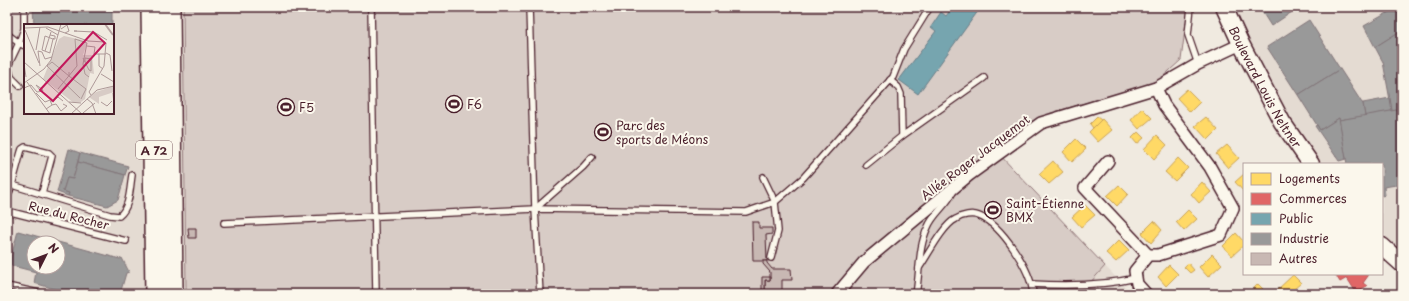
<svg xmlns="http://www.w3.org/2000/svg" width="1409" height="301" font-family="'Playpen Sans',sans-serif">
  <style>
    .built { fill: #e4dbd2; fill-rule: evenodd }
    .green { fill: #d8ccc6; stroke: #917678 }
    .homes { fill: #ffd966; stroke: #c9a154 }
    .shops { fill: #e06666; stroke: #b35154 }
    .public { fill: #76a5af; stroke: #697d87 }
    .industry { fill: #999; stroke: #817478; fill-rule: evenodd }
    .building { fill: #c8b8b3; stroke: #4a1f2b }
    .lines { fill: none; stroke-linecap: round; stroke-linejoin: round }
    .lane-casing { stroke: #4a1f2b; stroke-width: 8 }
    .street-casing { stroke: #4a1f2b; stroke-width: 14 }
    .secondary-casing { stroke: #4a1f2b; stroke-width: 19 }
    .highway-casing { stroke: #4a1f2b; stroke-width: 24 }
    .lane { stroke: #fbf7ec; stroke-width: 5.5 }
    .street { stroke: #fbf7ec; stroke-width: 11 }
    .secondary { stroke: #fbf7ec; stroke-width: 16 }
    .highway { stroke: #fbf7ec; stroke-width: 21 }
    .labels { text-anchor: middle; dominant-baseline: central; stroke-width: 4; stroke-linejoin: round; paint-order: stroke }
    .shield { fill: #fbf7ec; stroke: #7f6065; stroke-width: 1 }
    .shield-label { font-size: 11px; font-weight: bold; fill: #4a1f2b }
    .street-label { font-size: 12px; fill: #4a1f2b; stroke: #fbf7ec }
    .poi-label { font-size: 12px; fill: #4a1f2b; stroke: #fbf7ec; text-anchor: start }
    .inset-river { fill: none; stroke: #b8a4a2; stroke-width: 2 }
    .inset-road { fill: none; stroke: #ae9998; stroke-width: 1 }
    .view { fill: #c2185b; fill-opacity: 0.15; stroke: #c2185b; stroke-width: 2 }
    .inset-edge { fill: none; stroke: #4a1f2b; stroke-width: 2 }
  </style>
  <rect width="100%" height="100%" fill="#f0eae0"/>
  <filter id="ink" filterUnits="userSpaceOnUse"><feTurbulence type="fractalNoise" baseFrequency=".025" numOctaves="2"/><feDisplacementMap in="SourceGraphic" scale="8" xChannelSelector="R" yChannelSelector="G"/><feConvolveMatrix kernelMatrix="1 2 1 2 8 2 1 2 1" color-interpolation-filters="sRGB"/></filter>
  <g filter="url(#ink)">
    <g class="built">
      <path d="M7,7H173L181,154V294H7ZM25,25H113V113H25ZM34,243H58V267H34Z"/>
      <path d="M1234,7H1402V252L1382,233V164H1318L1296,137L1248,43Z"/>
      <path d="M1105,266L1132,294H1080Z"/>
    </g>
    <path class="green" d="M183,7H1188L1181,60L1157,82L1051,113L996,151L1105,266L1080,294H186Z"/>
    <g class="homes">
      <path d="M1187,89L1200,102L1190,112L1177,98Z"/>
      <path d="M1142,108L1152,118L1139,129L1131,120Z"/>
      <path d="M1097,117L1101,120L1093,128L1090,124Z"/>
      <path d="M1206,117L1218,130L1208,140L1195,126Z"/>
      <path d="M1102,119L1112,130L1098,142L1089,132Z"/>
      <path d="M1138,132L1144,138L1137,144L1132,138Z"/>
      <path d="M1157,135L1167,145L1154,159L1144,149Z"/>
      <path d="M1076,139L1086,149L1072,162L1063,152Z"/>
      <path d="M1227,145L1239,158L1228,168L1216,154Z"/>
      <path d="M1178,158L1188,168L1175,181L1165,172Z"/>
      <path d="M1053,161L1063,172L1049,184L1039,174Z"/>
      <path d="M1244,174V192L1235,182Z"/>
      <path d="M1202,182L1211,192L1199,203L1191,194Z"/>
      <path d="M1119,185L1128,194L1117,206L1107,196Z"/>
      <path d="M1085,205L1095,215L1081,227L1072,217Z"/>
      <path d="M1188,210L1197,219L1184,231L1176,222Z"/>
      <path d="M1154,221L1162,230L1151,243L1142,233Z"/>
      <path d="M1236,233L1244,242V245L1232,256L1223,246Z"/>
      <path d="M1119,240L1129,250L1116,262L1106,253Z"/>
      <path d="M1212,254L1222,264L1208,277L1199,267Z"/>
      <path d="M1188,263L1194,270L1190,273L1184,267Z"/>
      <path d="M1169,265L1178,274L1166,286L1158,277Z"/>
      <path d="M1293,275L1301,283L1293,290L1294,292L1292,294H1281L1277,290Z"/>
      <path d="M1258,284L1263,289L1258,294H1253L1251,291Z"/>
    </g>
    <path class="shops" d="M1335,274H1365L1368,276L1363,283L1367,286L1361,289L1363,293L1357,294L1347,278L1340,282Z"/>
    <path class="public" d="M953,7H981L918,94L899,80L936,31L931,27L941,12L946,16Z"/>
    <g class="industry">
      <path d="M33,7H112V25H34Z"/>
      <path d="M1259,7H1289L1292,12L1271,26Z"/>
      <path d="M1398,7H1402V30L1375,47L1364,26Z"/>
      <path d="M1309,20L1340,69L1298,95L1267,47Z"/>
      <path d="M1402,30V109L1392,111L1383,62L1375,47Z"/>
      <path d="M1340,69L1362,103H1363L1365,116L1339,120V118L1320,130L1298,95Z"/>
      <path d="M1390,98L1392,111L1365,116L1363,103Z"/>
      <path d="M1402,109V184L1384,187L1385,195L1382,196V164H1347L1339,120Z"/>
      <path d="M1339,118L1346,159L1339,161L1315,126L1317,125L1320,130Z"/>
      <path d="M69,149L80,153L73,179L67,178L63,191L69,193L68,196L57,192Z"/>
      <path d="M80,153L128,166L125,175L78,162Z"/>
      <path d="M78,162L125,175L118,200L107,206L68,196L69,193L63,191L67,178L73,179Z"/>
      <path d="M18,231L120,259L122,258L129,272L126,273L120,294H72L34,283L36,272L9,265ZM34,243H58V267H34Z"/>
      <path d="M1114,291L1117,294L1099,293Z"/>
    </g>
    <g class="building">
      <path d="M752,222H759V228H772V234L766,235L767,261H753Z"/>
      <path d="M188,228H196V238H189Z"/>
      <path d="M763,261H767V263L772,269H791L792,280H782V294H765V280H770V272L763,264Z"/>
      <path d="M762,277H770V280H765V290H762Z"/>
    </g>
    <g class="lines">
      <g class="lane-casing">
        <g id="lane">
          <path d="M371,7L376,294"/>
          <path d="M529,7L535,209"/>
          <path d="M1191,7L1188,35L1198,64"/>
          <path d="M7,34L19,43L24,29V7"/>
          <path d="M20,86L11,77L8,66L19,43L25,46"/>
          <path d="M902,136L984,78"/>
          <path d="M866,165L902,136L901,94L898,87L890,80"/>
          <path d="M763,177L775,202L778,231L771,258"/>
          <path d="M12,185L110,215L119,216C130,208 130,187 132,175"/>
          <path d="M7,198L12,185L21,152L22,149L25,147L49,153L52,156L42,193"/>
          <path d="M7,211L126,241"/>
          <path d="M224,223L535,209L746,212L775,202L803,178L893,77L904,49L930,7"/>
          <path d="M919,268C928,255 943,225 956,219C962,215 972,213 979,216C1002,225 1031,270 1033,294"/>
          <path d="M1032,284C1067,286 1102,286 1136,278"/>
          <path d="M7,286L43,294"/>
          <path d="M540,294L535,209L583,167L592,157"/>
          <path d="M916,294C920,272 918,247 928,227C933,214 947,205 953,192"/>
        </g>
      </g>
      <g class="street-casing">
        <g id="street">
          <path d="M1108,161L1085,188L1148,255"/>
          <path d="M837,294L864,262L969,175L1041,123L1156,88L1198,64L1241,44"/>
          <path d="M1146,294L1137,284L1135,271L1148,255H1158L1221,235L1233,208L1210,167L1164,105L1156,88"/>
        </g>
      </g>
      <g class="secondary-casing">
        <g id="secondary">
          <path id="s1" d="M1224,7L1241,44L1282,122L1311,164"/>
          <path d="M1382,246L1402,264"/>
        </g>
      </g>
      <g class="highway-casing">
        <g id="highway">
          <path d="M152,7L156,294"/>
          <path d="M169,7L172,294"/>
        </g>
      </g>
      <use href="#lane" class="lane"/>
      <use href="#street" class="street"/>
      <use href="#secondary" class="secondary"/>
      <use href="#highway" class="highway"/>
    </g>
  </g>
  <defs>
    <g id="stadium-ring" transform="scale(0.9)"><circle r="9.5" fill="#fbf7ec" stroke="#4a1f2b" stroke-width="1.5"/><path d="M0-5a6.5 5 0 1 0 0 10a6.5 5 0 1 0 0-10ZM-3.5-1.8h7v3.6h-7Z" fill="#4a1f2b"/></g>
  </defs>
  <g fill-rule="evenodd">
    <use href="#stadium-ring" x="454" y="104"/>
    <use href="#stadium-ring" x="286" y="107"/>
    <use href="#stadium-ring" x="603" y="132"/>
    <use href="#stadium-ring" x="993" y="210"/>
  </g>
  <g class="labels">
    <rect class="shield" x="136" y="141" width="36" height="18" rx="3"/>
    <g class="shield-label">
      <text x="154" y="150">A 72</text>
    </g>
    <g class="street-label">
      <text stroke="none"><textPath href="#s1" startOffset="90">Boulevard Louis Neltner</textPath></text>
      <text transform="translate(975 157) rotate(-37)">Allée Roger Jacquemot</text>
      <text transform="translate(69 215) rotate(14)">Rue du Rocher</text>
    </g>
    <g class="poi-label">
      <text x="467" y="104">F6</text>
      <text x="299" y="107">F5</text>
      <text x="616" y="125">Parc des<tspan x="616" dy="14">sports de Méons</tspan></text>
      <text x="1006" y="203">Saint-Étienne<tspan x="1006" dy="14">BMX</tspan></text>
    </g>
  </g>
  <g transform="translate(24 24)">
    <rect width="90" height="90" fill="#f0eae0"/>
    <path d="M40,12L59,16L63,20L59,31H68L70,50L66,49L61,75L57,78L50,79L19,55L35,15ZM90,62V68L75,73V80L65,73L72,68Z" fill="#d8ccc6"/>
    <path class="inset-river" d="M81,0L89,11"/>
    <path class="inset-road" d="M24,3L64,17L81,18M1,4L24,3M22,4L34,11M37,5L43,1L45,7L41,9M1,6L15,39M53,7H50L70,8L83,16M26,11L31,12V15H29L21,12L18,26L26,29V28L29,15L30,14M63,19L59,40L61,50L65,53M63,22L71,23L70,30H82M12,26L16,3M21,27L27,8M82,29L86,31L88,47M75,30V42L79,45M59,34L65,46L67,47V35L61,34V38M0,38L58,90M0,40L2,53M16,42L14,27L18,28L21,35L28,33M45,48V52L62,65L57,75M77,50L90,58M45,52L28,38L23,42L56,74M3,58L26,90M0,59L20,45L27,36L37,0M0,64L7,61L13,68L19,67L18,65M34,65L53,42L51,15L63,19M16,66L12,61L18,65M12,69L21,78L26,76L28,81L22,85M89,69L90,81M67,71L65,68L80,42L82,19M63,75L68,79L72,90M26,78L34,73L39,77M45,78L57,79M77,78L83,82L88,77M28,81L32,80L37,87L43,82L39,80M59,89L71,79M47,90L73,66L90,62"/>
    <path class="view" d="M69,8L81,19L29,77L16,66Z"/>
    <rect width="90" height="90" class="inset-edge"/>
  </g>
  <rect width="1409" height="301" fill="none" stroke="#fbf7ec" stroke-width="24"/>
  <rect x="12" y="12" width="1385" height="277" fill="none" stroke="#4a1f2b" stroke-width="1.5" filter="url(#ink)"/>
  <rect x="1243" y="163" width="140" height="112" fill="#fbf7ec" stroke="#b4a19f"/>
  <rect x="1251" y="173" width="20" height="12" fill="#ffd966" stroke="#b4a19f"/>
  <text x="1279" y="183" font-size="12" fill="#4a1f2b">Logements</text>
  <rect x="1251" y="193" width="20" height="12" fill="#e06666" stroke="#b4a19f"/>
  <text x="1279" y="203" font-size="12" fill="#4a1f2b">Commerces</text>
  <rect x="1251" y="213" width="20" height="12" fill="#76a5af" stroke="#b4a19f"/>
  <text x="1279" y="223" font-size="12" fill="#4a1f2b">Public</text>
  <rect x="1251" y="233" width="20" height="12" fill="#999999" stroke="#b4a19f"/>
  <text x="1279" y="243" font-size="12" fill="#4a1f2b">Industrie</text>
  <rect x="1251" y="253" width="20" height="12" fill="#c8b8b3" stroke="#b4a19f"/>
  <text x="1279" y="263" font-size="12" fill="#4a1f2b">Autres</text>
  <g transform="translate(46 255) rotate(48)"><circle r="19" fill="#fbf7ec" stroke="#b4a19f"/>
  <path d="M0-3L7 15L0 10L-7 15Z" fill="#4a1f2b"/>
  <text y="-6" font-size="11" font-weight="bold" text-anchor="middle" fill="#4a1f2b">N</text>
  </g>
</svg>
